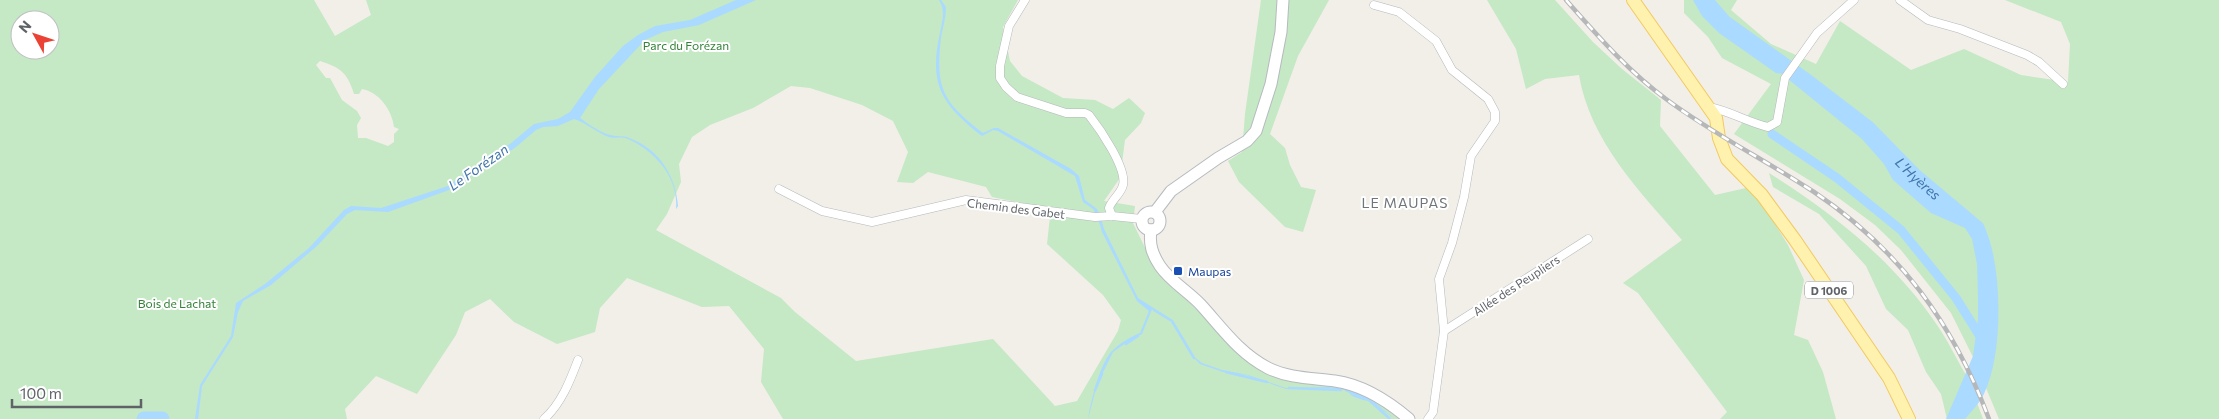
<svg xmlns="http://www.w3.org/2000/svg" width="2219" height="419" font-family="Commissioner,sans-serif">
  <style>
    .green { fill: #c5e8c5; fill-rule: evenodd }
    .water { fill: #aadaff }
    .lines { fill: none; stroke-linecap: round; stroke-linejoin: round }
    .stream { stroke: #aadaff; stroke-width: 2.5 }
    .canal { stroke: #aadaff; stroke-width: 9 }
    .river { stroke: #aadaff; stroke-width: 15 }
    .street-casing { stroke: #b5b8bc; stroke-width: 9 }
    .secondary-casing { stroke: #b6babf; stroke-width: 13 }
    .primary-casing { stroke: #f2c960; stroke-width: 14 }
    .street { stroke: #fff; stroke-width: 8 }
    .secondary { stroke: #fff; stroke-width: 11 }
    .primary { stroke: #fff2af; stroke-width: 12 }
    .rail-casing { stroke: #b6b7b8; stroke-width: 4.5 }
    .rail { stroke: #fff; stroke-width: 2.5; stroke-dasharray: 8; stroke-linecap: butt }
    .transit-dot { fill: #1a4fb4; stroke: #fff; stroke-width: 2 }
    .labels { text-anchor: middle; dominant-baseline: central; stroke-width: 4; stroke-linejoin: round; paint-order: stroke }
    .shield { fill: #fff; stroke: #8f9295; stroke-width: 1 }
    .shield-label { font-size: 11px; font-weight: bold; fill: #5f6368 }
    .park-label { font-size: 12px; fill: #348238; stroke: #fff }
    .street-label { font-size: 12px; fill: #5f6368; stroke: #fff }
    .transit-label { font-size: 12px; fill: #164399; stroke: #fff; text-anchor: start }
    .water-label { font-size: 14px; font-style: italic; fill: #4174aa; stroke: #fff }
    .neighbourhood-label { font-size: 14px; letter-spacing: 1px; fill: #70757a; stroke: #fff }
  </style>
  <rect width="100%" height="100%" fill="#f1efe8"/>
  <g class="green">
    <path d="M0,0H314L335,36L371,15L366,0H1018L1003,27L1010,61L1022,76L1063,98L1095,100L1113,109L1129,98L1145,113L1141,123L1125,140L1120,178L1104,201L1135,206L1133,223L1155,268L1209,322L1264,370L1372,394L1404,419H783L761,382L764,349L729,306L702,307L627,278L600,308L595,332L557,344L514,322L490,299L465,312L456,335L417,394L376,376L345,409L347,419H0ZM20,20H50V50H20ZM320,61C341,68 347,72 354,94H359L362,89C379,92 392,110 394,127L399,129L394,134V142L388,146L366,138H358L357,125L361,118L357,111L342,100L330,78H326L316,65ZM791,86L810,88L862,105L893,121L908,152L897,182L913,183L928,172L986,187L992,197L1047,208L1050,217L1047,244L1103,295L1121,320L1118,331L1077,401L1055,406L993,339L856,361L795,312L781,298L656,230L667,214L681,182L679,164L692,137L710,125L753,108Z"/>
    <path d="M1261,0H1329L1298,56L1270,134L1285,148L1290,165L1301,187L1316,190L1303,232L1285,227L1239,182L1228,161L1242,152L1245,114Z"/>
    <path d="M1487,0H1555L1593,42L1622,69L1661,100L1660,126L1715,195L1746,188L1763,205L1788,245L1804,280L1794,335L1808,340L1823,372L1836,419H1720L1727,412L1638,293L1623,283L1682,240C1640,192 1590,141 1579,75L1545,79L1526,89L1516,49Z"/>
    <path d="M1684,0H1737L1731,10L1771,44L1816,64L1840,21L1911,70L1964,49L2021,75L2068,82L2070,44L2061,22L2005,0H2219V419H1999L1973,357L1951,313L1901,250L1875,225L1840,199L1734,134L1771,84L1722,58L1708,37L1684,13Z"/>
    <path d="M1769,173C1834,214 1894,261 1937,325C1948,341 1956,358 1966,375L1947,419L1941,394L1926,372L1908,330L1886,309L1866,266L1819,214L1773,187Z"/>
    <path d="M1975,397L1983,419H1965Z"/>
  </g>
  <g class="water">
    <path d="M736,0H756L699,25L663,32L645,40L599,89L580,118C588,124 601,133 610,135C617,137 623,135 629,138C659,149 676,176 678,206L676,209C679,178 655,151 628,139C622,136 615,139 609,137C597,133 587,123 574,119L558,126L543,127L536,130L516,147L449,190L388,212L355,210L347,214L317,246L271,285L243,301L238,312L233,337L202,386L198,419H195L200,385L231,336L236,303L265,284L309,248L344,210L351,206L381,208L448,186L486,158L510,144L534,124L558,119L570,112L595,77L623,46L638,35L655,26L690,20Z"/>
    <path d="M939,0H941L946,7C946,17 943,27 941,37C935,89 943,102 983,133L994,128H998L1071,169L1079,176L1085,200L1097,209L1100,215L1104,229L1138,298L1172,320L1193,356L1202,363L1222,370L1248,375L1286,388L1329,387L1347,389L1353,395H1359L1364,399L1373,401L1395,419L1370,401L1363,400L1352,396L1347,390L1328,388L1286,389L1246,375L1223,372L1200,364L1193,357L1172,322L1152,309L1142,334L1130,340L1113,352L1097,385L1088,419C1091,401 1100,362 1113,350C1120,343 1131,337 1140,333L1149,311L1137,301L1102,232L1097,215L1093,209L1083,202L1075,176L998,131L993,130L982,136C943,105 928,86 940,33C942,21 946,11 939,0Z"/>
    <path d="M1693,0H1705L1724,22L1804,79L1868,128L1915,176L1977,228C1999,279 1993,371 1965,419H1946L1973,356L1978,320V296L1977,264L1972,239L1965,228L1931,213L1893,180L1884,164L1862,139L1788,79L1785,74L1776,73L1719,33L1702,16Z"/>
  </g>
  <g class="lines">
    <g class="stream">
      <path d="M1154,310L1172,321L1194,358"/>
      <path d="M1126,344L1138,336"/>
      <path d="M1226,372L1267,382"/>
      <path d="M1289,388L1341,390"/>
      <path d="M1095,390L1102,374"/>
      <path d="M1346,390L1369,400L1390,419"/>
    </g>
    <path class="canal" d="M1772,134L1837,178L1901,230L1956,298L1988,349"/>
    <g class="river">
      <path id="s1" d="M1705,0L1724,22L1804,79L1868,128L1915,176L1977,228C1995,269 1996,350 1977,391C1972,402 1962,409 1956,419"/>
      <path d="M144,419H162"/>
    </g>
    <g class="street-casing">
      <g id="street">
        <path d="M1025,0L1009,26L1000,66V78L1006,87L1017,97L1066,113H1085L1089,115C1100,129 1127,168 1123,185C1121,194 1112,199 1109,208L1112,216"/>
        <path d="M1900,0L1928,20L1960,29L2027,55L2039,62L2063,84"/>
        <path d="M1374,5L1399,12L1436,41L1452,70L1488,99L1495,112V121L1471,156L1464,197L1452,243L1439,279L1444,331L1433,412L1428,419"/>
        <path d="M1709,107C1730,111 1747,122 1768,127L1777,122L1785,78L1817,33L1854,0"/>
        <path d="M779,189L822,211L872,222L966,200L1095,217L1112,216L1142,219"/>
        <path d="M1444,331L1588,239"/>
        <path d="M544,419C561,404 570,381 578,360"/>
      </g>
    </g>
    <g class="secondary-casing">
      <g id="secondary">
        <circle cx="1151" cy="221" r="9"/>
        <path d="M1155,212L1171,191L1218,158L1247,141L1256,131L1271,84L1281,32L1283,0"/>
        <path d="M1151,230C1149,244 1152,254 1160,266C1170,281 1189,292 1201,305C1222,328 1239,353 1268,368C1288,378 1312,378 1335,381C1363,385 1388,401 1409,419"/>
      </g>
    </g>
    <g class="primary-casing">
      <path id="primary" d="M1633,0L1716,118L1719,138L1727,159L1762,195L1795,240L1889,378L1909,419"/>
    </g>
    <use href="#street" class="street"/>
    <use href="#secondary" class="secondary"/>
    <use href="#primary" class="primary"/>
    <g class="rail-casing">
      <path id="rail" d="M1566,0C1597,35 1628,71 1666,99C1713,134 1765,160 1814,192C1899,249 1953,323 1989,419"/>
    </g>
    <use href="#rail" class="rail"/>
  </g>
  <rect class="transit-dot" x="1173" y="266" width="10" height="10" rx="2.5"/>
  <g class="labels">
    <rect class="shield" x="1805" y="281.5" width="48" height="17" rx="4"/>
    <g class="shield-label">
      <text x="1829" y="290">D 1006</text>
    </g>
    <g class="park-label">
      <text x="686" y="45">Parc du Forézan</text>
      <text x="177" y="303">Bois de Lachat</text>
    </g>
    <g class="street-label">
      <text transform="translate(1016 208) rotate(7)">Chemin des Gabet</text>
      <text transform="translate(1516 285) rotate(-33)">Allée des Peupliers</text>
    </g>
    <g class="transit-label">
      <text x="1188" y="271">Maupas</text>
    </g>
    <g class="water-label">
      <text transform="translate(478 167) rotate(-35)">Le Forézan</text>
      <text stroke="none"><textPath href="#s1" startOffset="279">L'Hyères</textPath></text>
    </g>
    <g class="neighbourhood-label">
      <text x="1405" y="202">LE MAUPAS</text>
    </g>
  </g>
  <g transform="translate(35 35) rotate(310)"><circle r="24" fill="#ffffff" stroke="#bfc1c3"/>
  <path d="M0-4L9 19L0 12L-9 19Z" fill="#ea4335"/>
  <text y="-8" font-size="14" font-weight="bold" text-anchor="middle" fill="#5f6368">N</text>
  </g>
  <path d="M12 399v8h129v-8" fill="none" stroke="#5f6368" stroke-width="2.5"/>
  <text x="20" y="399" font-size="15" fill="#5f6368" stroke="#ffffff" stroke-width="4" paint-order="stroke">100 m</text>
</svg>
